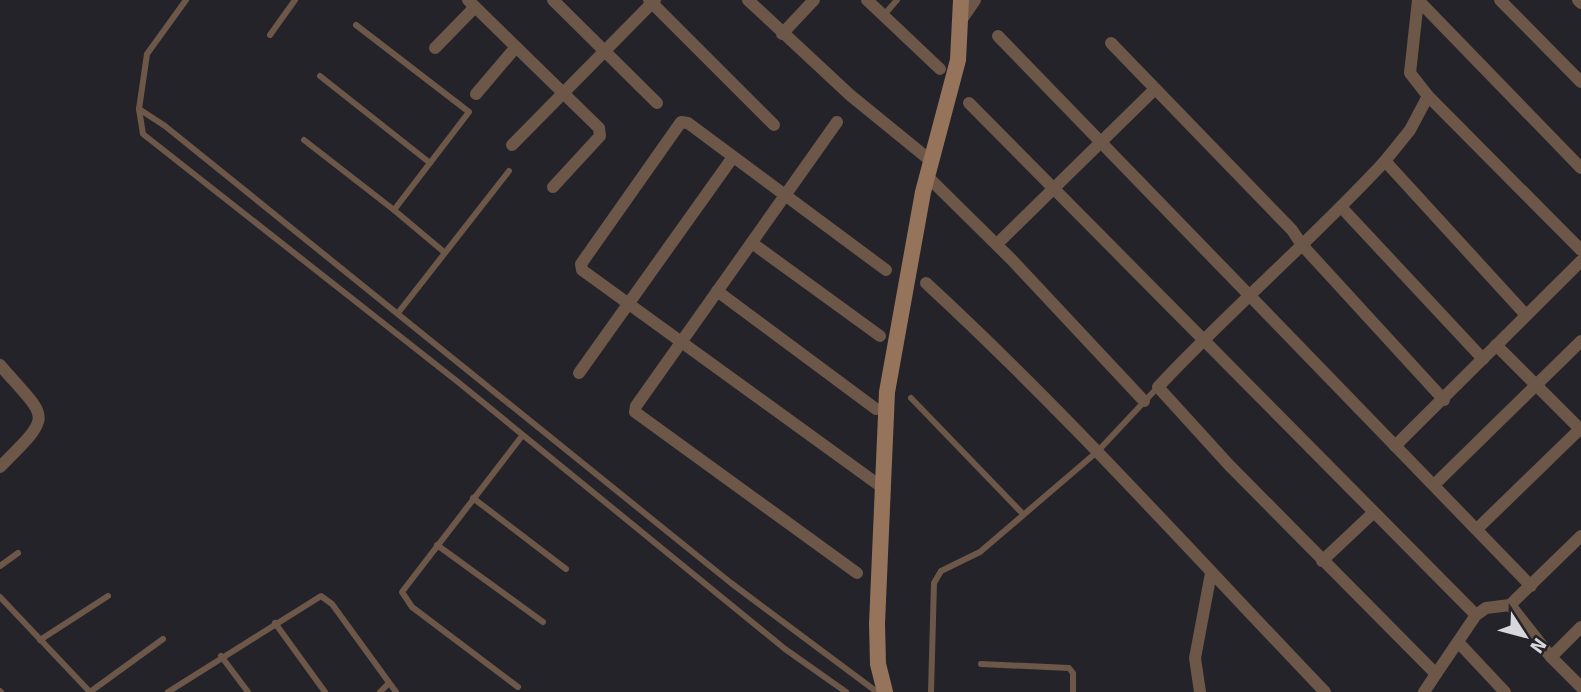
<svg xmlns="http://www.w3.org/2000/svg" width="1581" height="692" font-family="Signika,sans-serif">
  <style>
    .lines { fill: none; stroke-linecap: round; stroke-linejoin: round }
    .lane { stroke: #6c5748; stroke-width: 6 }
    .street { stroke: #6c5748; stroke-width: 12 }
    .secondary { stroke: #95745b; stroke-width: 16 }
  </style>
  <rect width="100%" height="100%" fill="#242329"/>
  <g class="lines">
    <g class="lane">
      <path d="M883,16L897,0"/>
      <path d="M356,25L469,112L394,210L444,252"/>
      <path d="M270,35L295,0"/>
      <path d="M320,76L430,163"/>
      <path d="M139,109L147,54L186,0"/>
      <path d="M304,140L394,210"/>
      <path d="M398,313L509,171"/>
      <path d="M911,398L1022,513"/>
      <path d="M473,498L566,569"/>
      <path d="M437,545L543,622"/>
      <path d="M0,566L18,553"/>
      <path d="M0,597L90,692L163,639"/>
      <path d="M275,623L325,692"/>
      <path d="M40,640L108,596"/>
      <path d="M221,656L248,692"/>
      <path d="M981,664L1069,668L1073,673V692"/>
      <path d="M518,687L412,607L402,592L522,436"/>
      <path d="M0,691L1,692"/>
      <path d="M168,692L321,596L332,604L396,692"/>
      <path d="M380,692L389,683"/>
      <path d="M846,692L785,649L458,382L143,134L139,109L165,126L731,583L877,692"/>
      <path d="M931,692L934,583L941,571L980,552L1098,451L1158,387"/>
    </g>
    <g class="street">
      <path d="M468,0L599,128L600,136L553,187"/>
      <path d="M553,0L657,103"/>
      <path d="M649,0L774,125"/>
      <path d="M748,0L850,95L931,161"/>
      <path d="M867,0L940,69"/>
      <path d="M1418,0L1581,168"/>
      <path d="M1500,0L1581,82"/>
      <path d="M1578,0L1581,3"/>
      <path d="M962,19L975,0"/>
      <path d="M782,34L814,0"/>
      <path d="M998,36L1531,586"/>
      <path d="M1111,43L1292,230L1302,245L1444,400"/>
      <path d="M435,48L475,7"/>
      <path d="M476,94L516,47"/>
      <path d="M1428,96L1581,250"/>
      <path d="M969,103L1476,615"/>
      <path d="M837,122L636,406L635,412L857,573"/>
      <path d="M512,145L655,0"/>
      <path d="M1385,161L1410,130L1428,96L1410,73L1418,0"/>
      <path d="M927,176L1011,259L1144,401"/>
      <path d="M1342,208L1483,359"/>
      <path d="M752,243L880,336"/>
      <path d="M997,244L1155,89"/>
      <path d="M926,283C1066,412 1193,554 1325,692"/>
      <path d="M717,291L876,409"/>
      <path d="M1525,314L1385,161C1313,239 1231,309 1158,387L1229,465L1436,674L1476,615L1486,608L1510,605L1581,536"/>
      <path d="M1496,345L1581,430"/>
      <path d="M0,365C48,421 55,412 0,467"/>
      <path d="M579,373L733,157"/>
      <path d="M1395,446L1581,261"/>
      <path d="M1434,485L1581,341"/>
      <path d="M883,488L582,270L581,264L681,122L688,123L886,270"/>
      <path d="M1477,529L1581,428"/>
      <path d="M1322,561L1373,513"/>
      <path d="M1510,605L1551,657L1581,687"/>
      <path d="M1459,643L1505,692"/>
      <path d="M1551,657L1581,627"/>
      <path d="M1200,692L1195,658L1211,573"/>
      <path d="M1424,692L1436,674"/>
    </g>
    <path class="secondary" d="M885,692L878,664L877,624L887,392L923,192L958,60L961,0"/>
  </g>
  <g transform="translate(1525 636) rotate(126)" stroke="#242329" stroke-width="5" paint-order="stroke">
  <path d="M0-5L12 26L0 18L-12 26Z" fill="#d8d8dc"/>
  <text y="-10" font-size="19" font-weight="bold" text-anchor="middle" fill="#d8d8dc">N</text>
  </g>
</svg>
